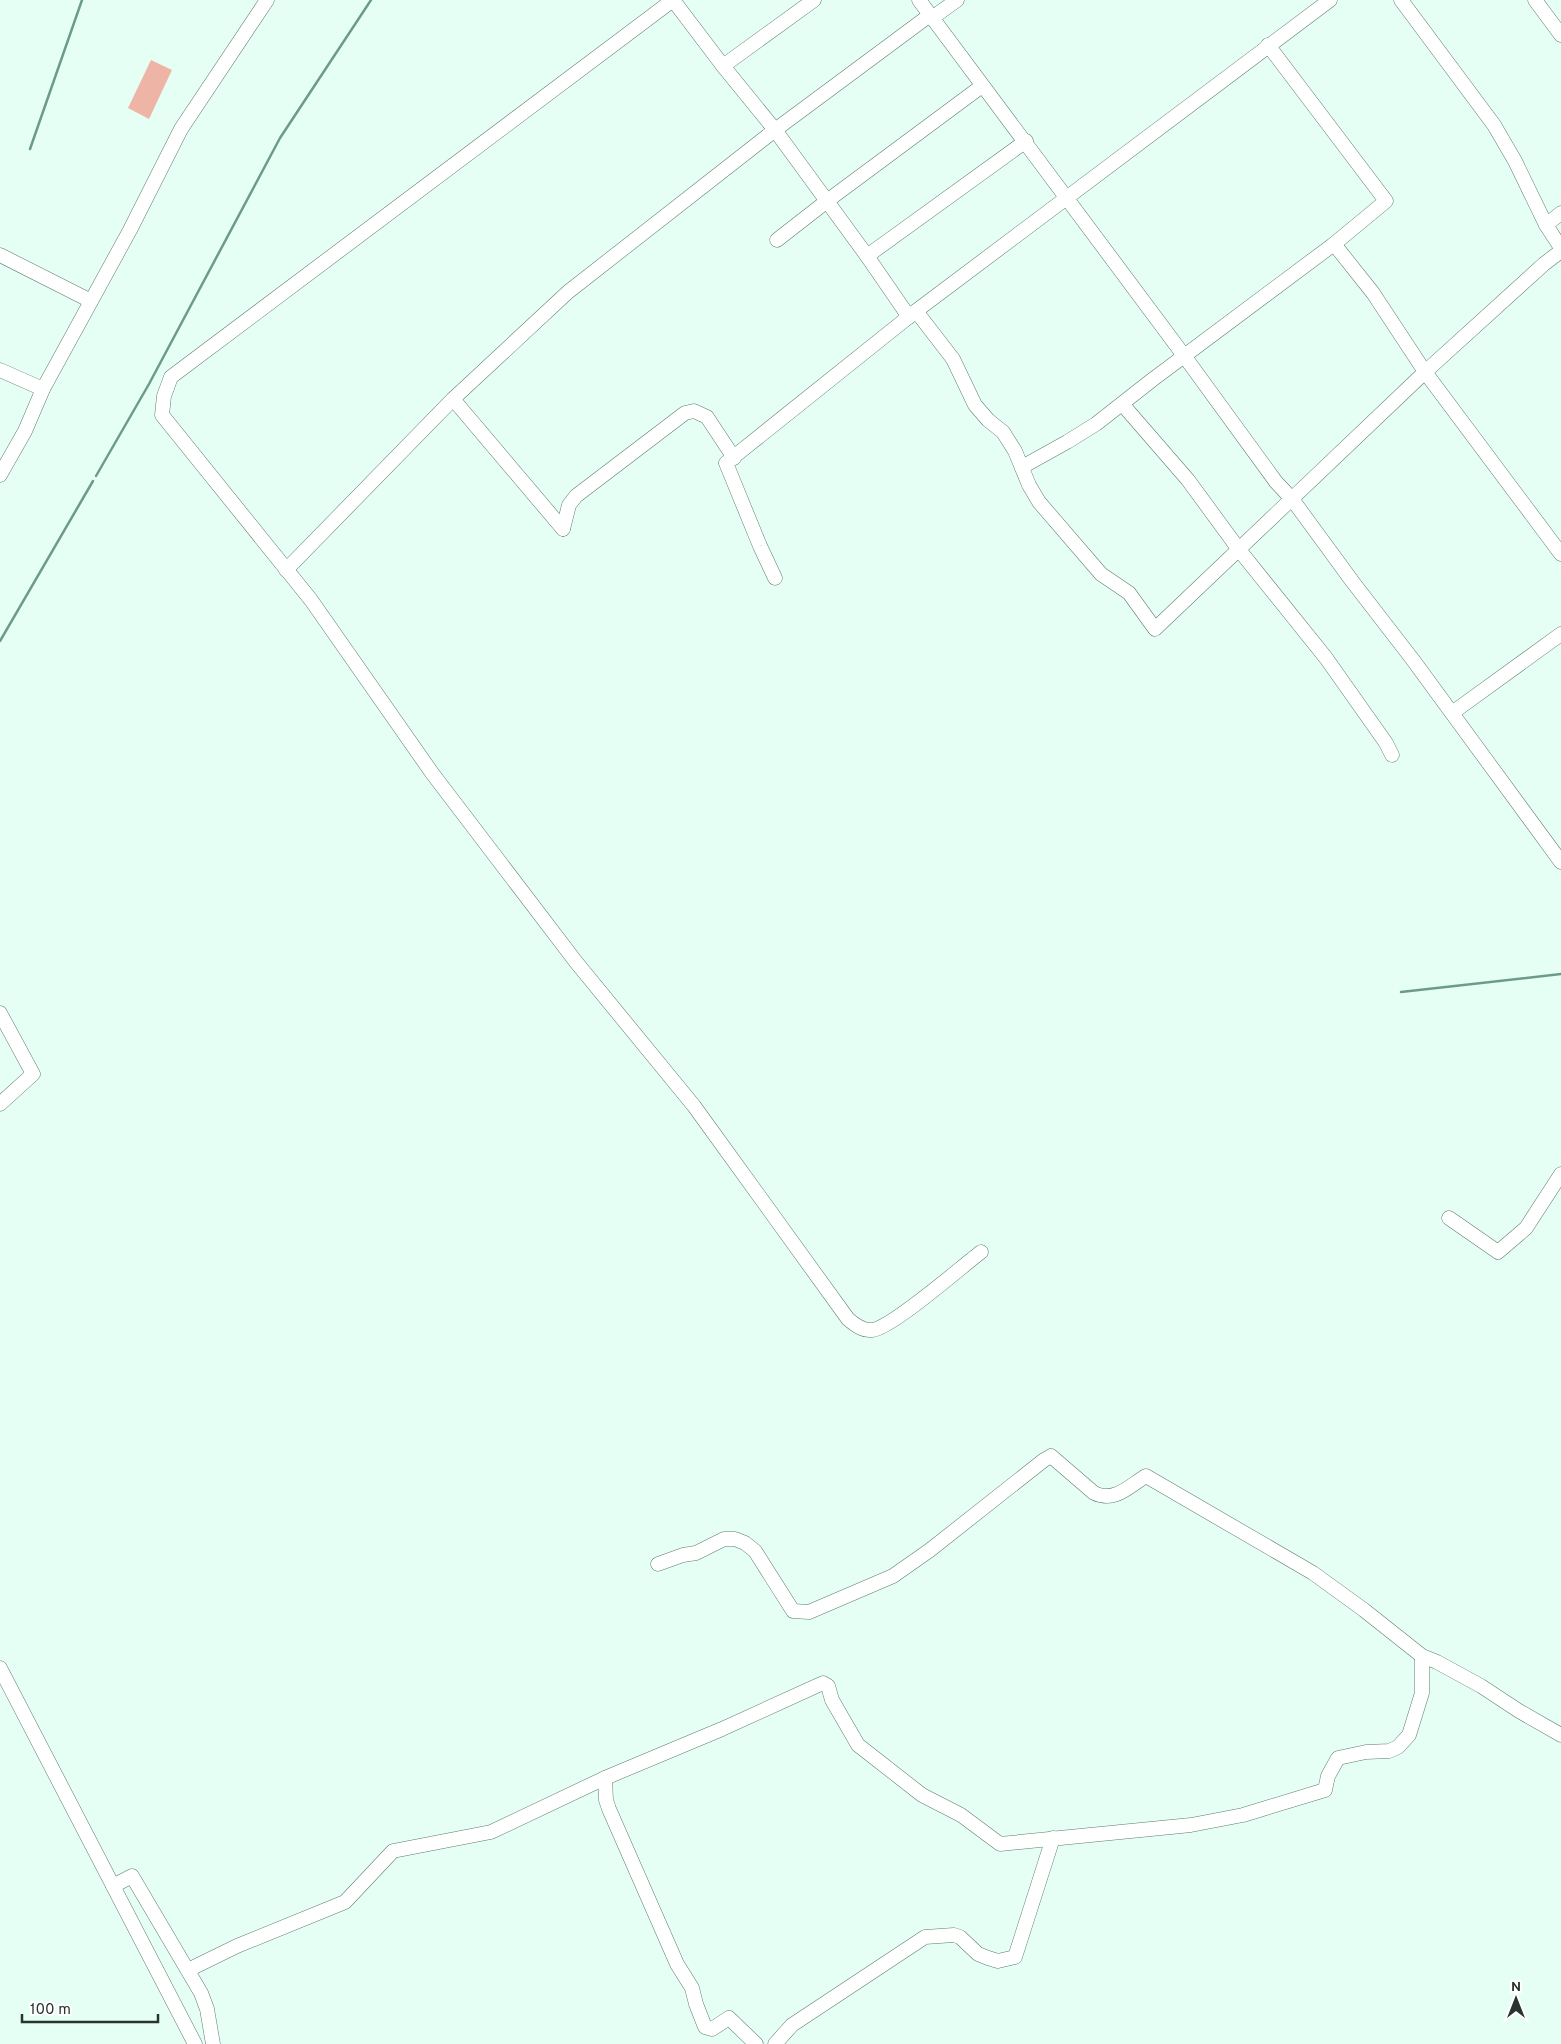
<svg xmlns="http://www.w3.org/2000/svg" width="1561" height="2044" font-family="Overpass,sans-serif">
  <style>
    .pitch { fill: #eeb4a6 }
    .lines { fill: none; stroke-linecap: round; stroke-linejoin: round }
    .stream { stroke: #6c9b8a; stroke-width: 2.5 }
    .minor-casing { stroke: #5f7b71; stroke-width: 15 }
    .minor { stroke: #fff; stroke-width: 14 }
  </style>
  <rect width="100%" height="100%" fill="#e6fff4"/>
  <path class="pitch" d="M151,60L172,70L149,119L128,108Z"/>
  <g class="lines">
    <g class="stream">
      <path d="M30,149L82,0"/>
      <path d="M96,476L149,384L280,138L371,0"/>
      <path d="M0,641L93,481"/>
      <path d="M1401,992L1561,974"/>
    </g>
    <g class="minor-casing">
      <g id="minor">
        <path d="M673,0L171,377L164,396L162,415L311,600L432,773L576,962L694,1106L848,1319C855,1325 863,1331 872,1330C892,1328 961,1267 981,1252"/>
        <path d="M673,0L723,66L775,130L867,256L909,317"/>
        <path d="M919,0L1185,357L1276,482L1292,499L1352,581L1413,660L1561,862"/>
        <path d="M1401,0L1494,125L1515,161L1546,225"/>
        <path d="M1535,0L1561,35"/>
        <path d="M932,18L957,0"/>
        <path d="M723,66L814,0"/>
        <path d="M1561,213L1546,225L1561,248"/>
        <path d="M777,240L827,201L982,86"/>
        <path d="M1334,244L1373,293L1425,372L1561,554"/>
        <path d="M0,255L91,301"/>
        <path d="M867,256L1026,141"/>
        <path d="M916,311L953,359L975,405L988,420L1003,432L1015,451L1029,485L1039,502L1101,574L1129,593L1155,629L1425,372L1544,264L1561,251"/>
        <path d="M0,370L43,389"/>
        <path d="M453,399L563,529"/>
        <path d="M1123,405L1188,480L1240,551L1326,658L1386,743L1392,755"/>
        <path d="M1022,467L1067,442L1096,424L1152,380L1334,244L1386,201L1268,45"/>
        <path d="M0,475L25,431L43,389L130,230L181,129L267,0"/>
        <path d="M563,529L569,505L576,496L685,413L694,411L707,417L734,458"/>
        <path d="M286,570L453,399L568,292L775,130L930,15"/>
        <path d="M775,578L760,546L726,463L916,311L1330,0"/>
        <path d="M1452,713L1561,634"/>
        <path d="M0,1013L33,1074L0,1104"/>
        <path d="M1449,1218L1498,1252L1526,1228L1561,1174"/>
        <path d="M658,1564L683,1555L696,1553L724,1539H735L745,1543L755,1551L793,1611L809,1612L893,1576L930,1550L1044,1460L1051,1456L1094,1493C1115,1503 1129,1486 1146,1476L1313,1573L1364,1610L1422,1656L1437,1662L1481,1686L1519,1711L1561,1735"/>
        <path d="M0,1668L195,2044"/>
        <path d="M605,1778L606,1800L609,1809L677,1964L692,1988L696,2004L705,2027L712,2029L729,2018L756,2044"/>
        <path d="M113,1886L132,1876L201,1993L207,2009L213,2044"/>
        <path d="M188,1970L237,1946L345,1902L393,1851L491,1832L605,1778L722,1729L823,1683L828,1686L832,1700L858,1745L922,1795L961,1815L1000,1844L1191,1825L1243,1815L1325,1790L1328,1776L1338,1758L1366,1752L1389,1751L1398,1747L1409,1735L1422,1693V1656"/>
        <path d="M775,2044L792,2025L925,1937L954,1935L960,1937L978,1954L988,1958L998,1961L1015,1957L1053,1838"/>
      </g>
    </g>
    <use href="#minor" class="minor"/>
  </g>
  <g transform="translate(1516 1999)" stroke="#ffffff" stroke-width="4" paint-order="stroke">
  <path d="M0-4L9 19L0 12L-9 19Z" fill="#28342f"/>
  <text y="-8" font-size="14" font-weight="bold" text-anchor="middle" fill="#28342f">N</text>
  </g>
  <path d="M22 2014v8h136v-8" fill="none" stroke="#28342f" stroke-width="2.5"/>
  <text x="30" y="2014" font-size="15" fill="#28342f" stroke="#ffffff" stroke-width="4" paint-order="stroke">100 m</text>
</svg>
